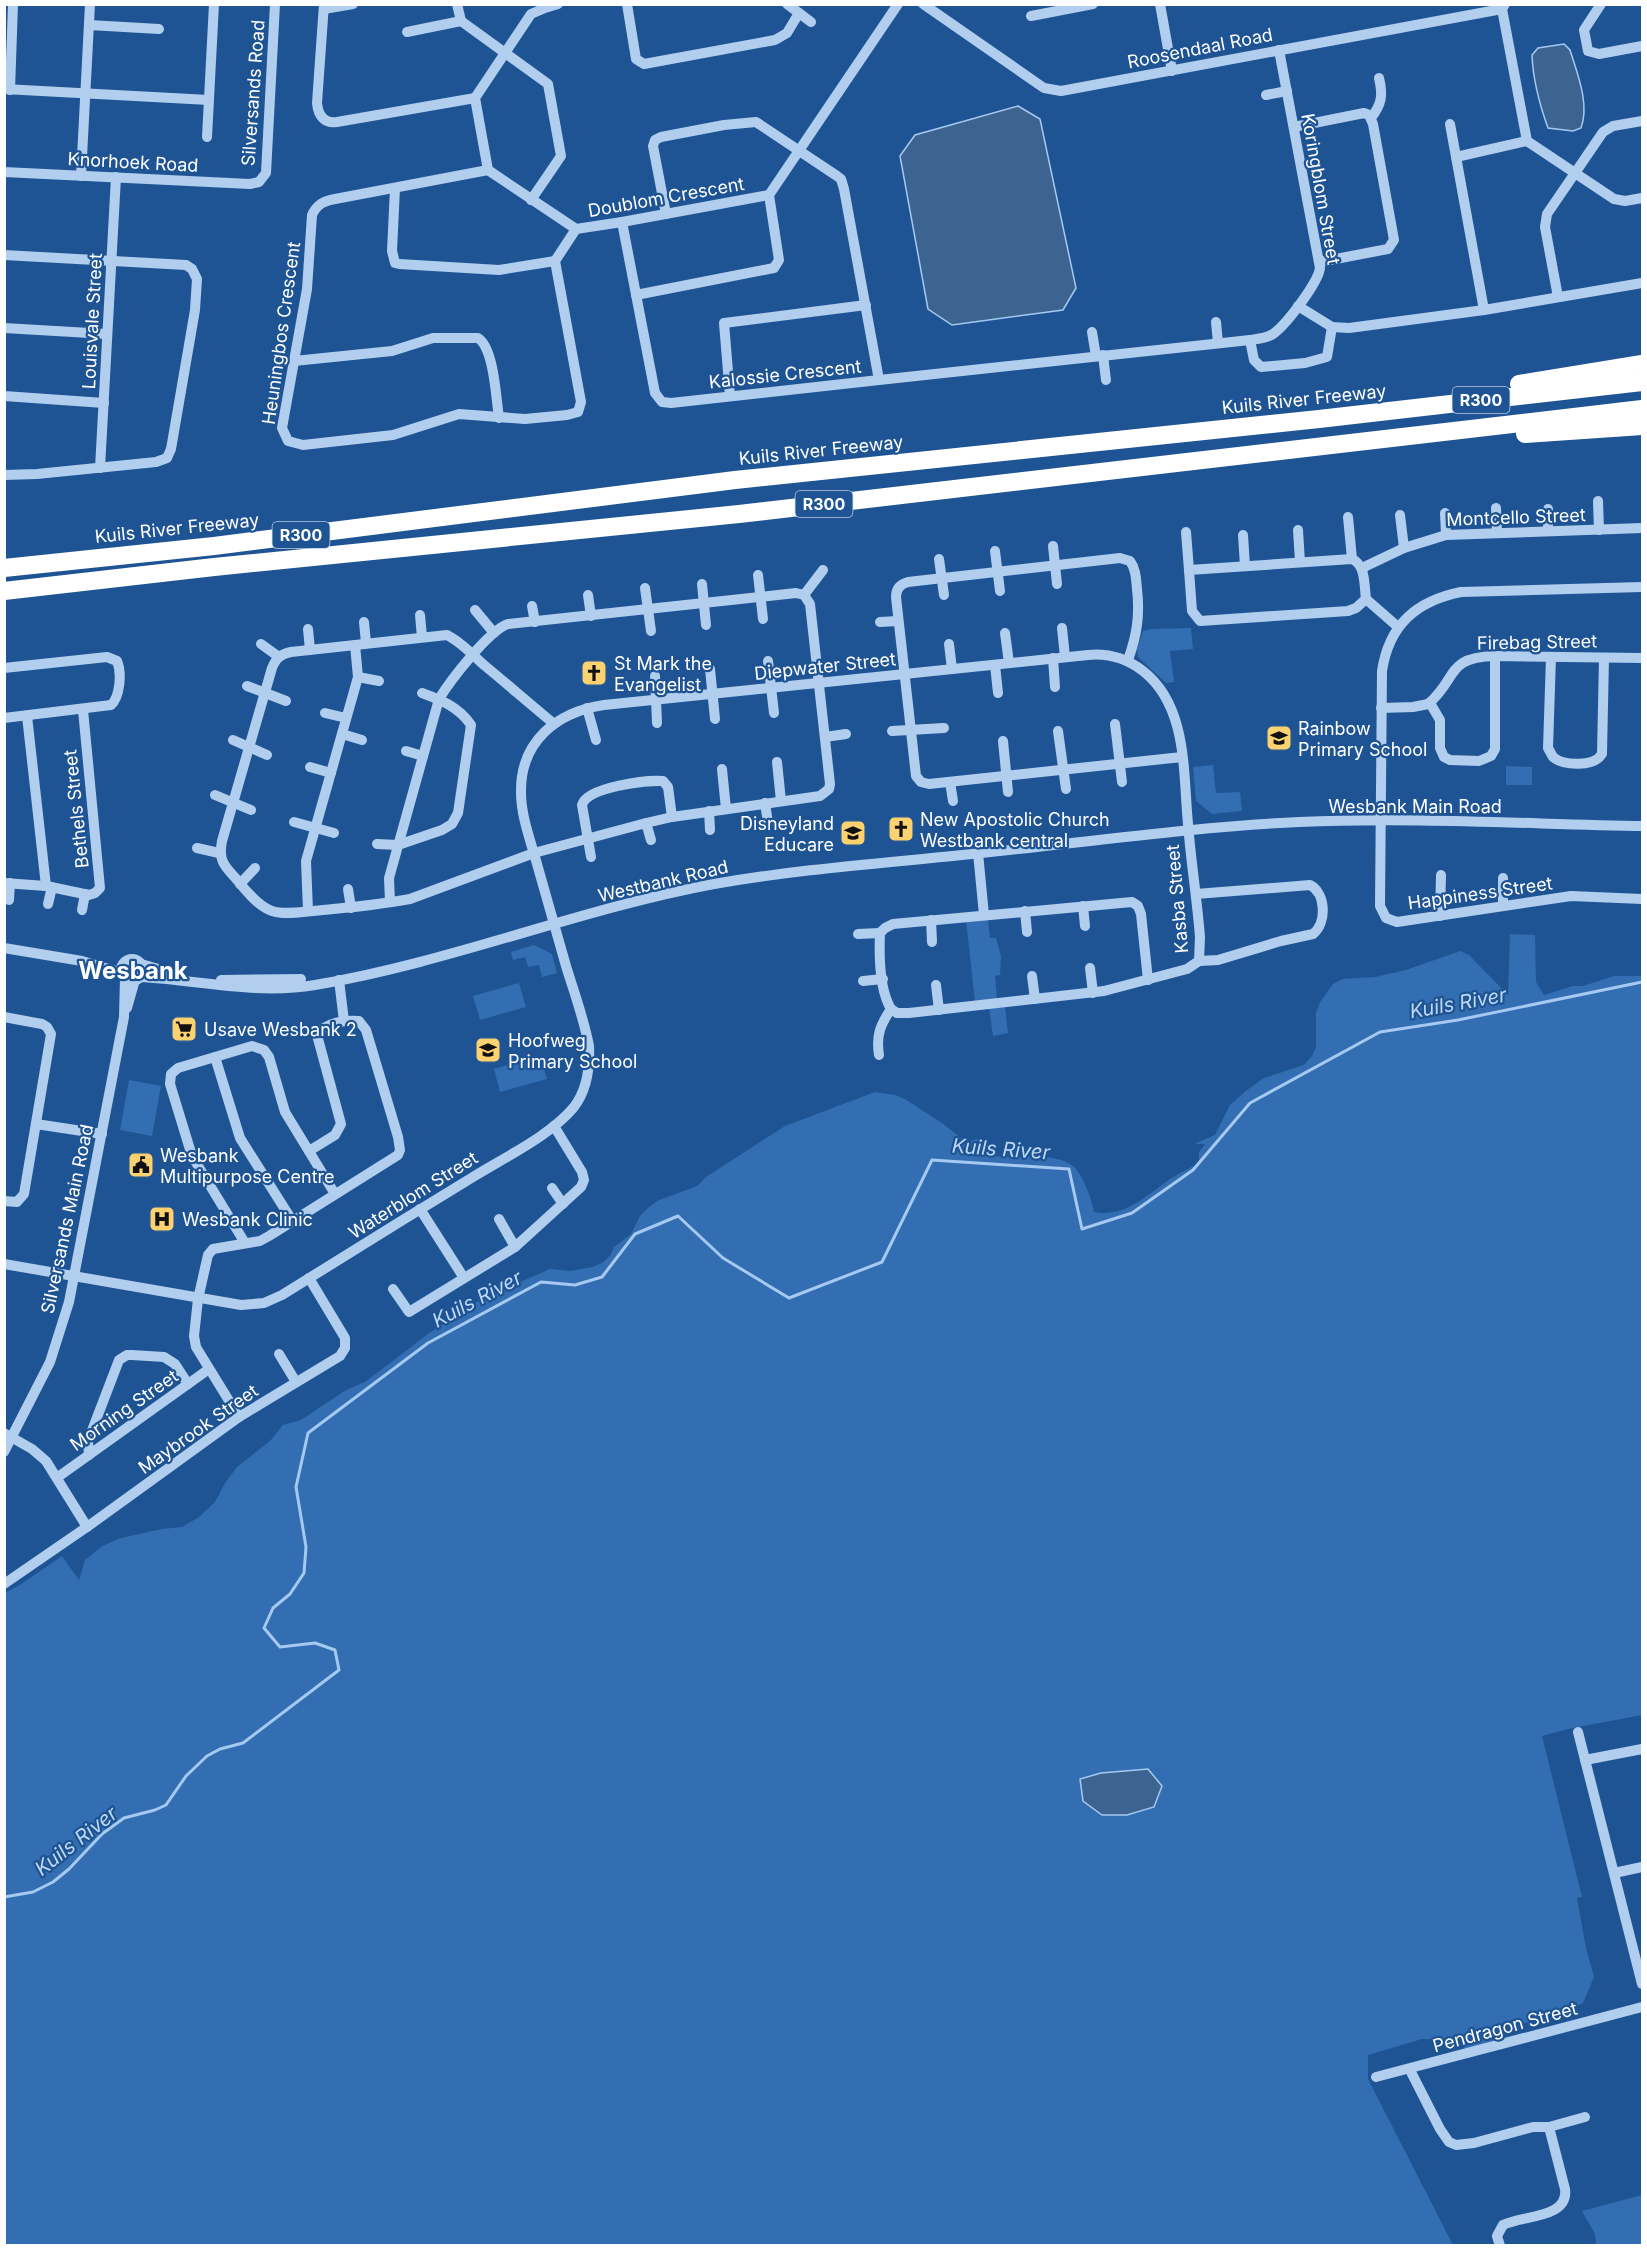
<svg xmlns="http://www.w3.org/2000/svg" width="1647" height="2250" font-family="Inter,sans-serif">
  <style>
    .green { fill: #326eb1 }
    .water { fill: #3d6491; stroke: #a5c9f0; stroke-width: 1.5 }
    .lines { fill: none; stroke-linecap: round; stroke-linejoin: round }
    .stream { stroke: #a5c9f0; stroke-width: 3 }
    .minor { stroke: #b1ceee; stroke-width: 10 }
    .highway { stroke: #fff; stroke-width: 18 }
    .labels { text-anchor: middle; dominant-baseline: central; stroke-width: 4.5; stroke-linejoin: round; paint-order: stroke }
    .shield { fill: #1e5494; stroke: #bcccdf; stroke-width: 1.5 }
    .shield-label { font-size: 16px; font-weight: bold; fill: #fff }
    .street-label { font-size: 18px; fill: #fff; stroke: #1e5494 }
    .poi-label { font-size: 18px; fill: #fff; stroke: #1e5494; text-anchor: start }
    .water-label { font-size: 20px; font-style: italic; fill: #bdd8f5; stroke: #1e5494 }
    .district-label { font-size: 24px; font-weight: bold; fill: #fff; stroke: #1e5494 }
  </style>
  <rect width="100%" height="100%" fill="#1e5494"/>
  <g class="green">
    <path d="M1191,628L1193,649L1170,651L1174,682L1166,683L1138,657L1137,649L1143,631L1151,629Z"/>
    <path d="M1213,765L1216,793L1240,792L1242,811L1212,814L1196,801L1193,767Z"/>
    <path d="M1506,766L1532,767V785H1506Z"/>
    <path d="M988,919L990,938H996L1001,956L1000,975L995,976L997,1000L975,1002L966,920Z"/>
    <path d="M1510,934L1535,935L1536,982L1544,995L1573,986H1583L1614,976H1642V1715L1568,1729L1542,1736L1582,1897L1577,1898L1586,1948L1594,1977L1583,2003L1548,2020L1508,2025L1498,2039L1466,2049L1453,2039H1422L1368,2055V2079L1453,2245L5,2246V1593L20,1585L62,1556L79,1580L85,1560L102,1546L121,1538L162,1529L182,1527L199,1517L215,1502L225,1483L237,1467L270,1441L283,1425L301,1420L346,1390L365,1382L428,1334L483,1298L550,1269L571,1271L592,1267L602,1263L610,1256L614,1247L631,1234L640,1216L649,1207L657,1201L697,1186L706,1177L785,1126L875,1092L895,1095L905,1099L942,1123L966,1142L981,1138L969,1149C976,1152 983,1155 991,1156C1014,1159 1054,1151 1073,1166C1084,1176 1091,1198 1094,1212C1125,1218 1147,1195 1170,1179C1179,1173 1190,1168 1199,1163V1152L1205,1144H1194L1215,1135L1230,1105L1247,1090L1264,1078L1304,1065L1312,1056L1316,1047V1013L1320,1002L1333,984L1343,979L1375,977L1406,970L1460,951L1469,955L1508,995Z"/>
    <path d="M534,945L552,954L557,973L542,977L539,965L528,967L525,957L513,960L511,952Z"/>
    <path d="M519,983L526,1007L480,1020L473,996Z"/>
    <path d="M1005,1007L1008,1033L993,1036L989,1008Z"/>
    <path d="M540,1056L547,1079L500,1092L494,1069Z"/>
    <path d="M129,1080L161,1086L152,1136L120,1130Z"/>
    <path d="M1642,2195V2245H1596L1595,2234L1582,2211Z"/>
  </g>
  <g class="water">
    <path d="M1564,44L1570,50C1577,73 1590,104 1581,128L1573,131L1548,128C1539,103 1533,81 1532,55L1538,48Z"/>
    <path d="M1018,106L1040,119L1076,288L1063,310L952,325L928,309L900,156L915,135Z"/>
    <path d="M1148,1769L1162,1786L1154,1807L1127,1815H1102L1083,1801L1080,1779L1101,1773Z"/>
  </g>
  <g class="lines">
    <path class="stream" d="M4,1897L33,1892L53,1882L69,1869L102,1834L124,1818L155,1810L166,1805L186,1776L207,1756L220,1749L243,1743L339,1670L335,1650L315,1643L280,1647L264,1628L273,1608L290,1594L304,1573L306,1547L296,1487L308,1433L428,1343L541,1282L575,1285L602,1277L635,1234L678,1216L723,1258L789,1298L882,1262L932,1160L1069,1169L1082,1229L1132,1213L1193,1170L1250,1103L1380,1032L1458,1020L1642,982"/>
    <g class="minor">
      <path d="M324,4L317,103C318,115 324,124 337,122L475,98"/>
      <path d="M457,4L461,21L548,84L561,156L531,200"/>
      <path d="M558,4L545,8L531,14L475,98L488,170L576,229L622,222L769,195L898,4"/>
      <path d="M627,4L636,59L644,64L775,40L787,33L799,13"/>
      <path d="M787,4L811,22"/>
      <path d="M923,4L1044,88L1061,91L1502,9L1505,4"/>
      <path d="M1160,4L1172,71"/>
      <path d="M1601,4L1584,30L1588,51L1599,54L1642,46"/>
      <path d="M324,9L353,4"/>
      <path d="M1502,9L1527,141L1614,199L1625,201L1642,198"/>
      <path d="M1031,16L1093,4"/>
      <path d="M89,25L159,29"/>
      <path d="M407,32L461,21"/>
      <path d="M4,89L209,100"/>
      <path d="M10,90L13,4"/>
      <path d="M1266,95L1287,91"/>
      <path d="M1371,118C1382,104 1383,95 1379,78"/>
      <path d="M1450,124L1484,310"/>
      <path d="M1294,127L1364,113L1369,115L1373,124L1394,240L1388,249L1320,262"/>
      <path d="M207,137L214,4"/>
      <path d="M1456,157L1527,141"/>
      <path d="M488,170L335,199C324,201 317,204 312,215L307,289L282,428L288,441L303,445L393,435L459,414L525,419L567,415L578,412L581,402L555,261L576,229"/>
      <path d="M4,172L250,184L259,182L266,173L275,4"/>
      <path d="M81,176L90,4"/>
      <path d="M395,188L392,251L395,263L399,264L499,270L555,261"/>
      <path d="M622,222L655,393L662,402L671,403L879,380L844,189L841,179L837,176L756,122L724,125L661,137L655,140L653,146L666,214"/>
      <path d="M4,255L186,265L192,269L197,279L195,310L171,449L167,458L156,462L37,474L4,475"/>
      <path d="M636,295L774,268L779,260L769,195"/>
      <path d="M1558,297L1545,227L1547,214L1603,132L1613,126L1642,121"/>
      <path d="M1298,306L1332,327L1349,328L1484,310L1642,283"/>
      <path d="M1216,322L1218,343"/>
      <path d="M4,328L107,334"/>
      <path d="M1092,332L1096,356"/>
      <path d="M1250,340L1254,360L1261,367L1305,363L1327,357L1332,327"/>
      <path d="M1103,355L1106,380"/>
      <path d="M294,361L392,351L433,338H478C494,348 496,398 499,418"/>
      <path d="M879,380L1250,340C1258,339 1267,338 1273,334C1286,325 1318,283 1320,268L1279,50"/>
      <path d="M4,396L104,403"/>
      <path d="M730,396L724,323L866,305"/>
      <path d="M100,468L116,177"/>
      <path d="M1598,501L1599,530"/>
      <path d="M1496,508L1497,533"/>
      <path d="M1548,509V531"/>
      <path d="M1445,513L1446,535"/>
      <path d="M1400,515L1404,548"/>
      <path d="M1348,517L1352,559"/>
      <path d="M1298,530L1300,562"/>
      <path d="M1186,532L1189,570"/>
      <path d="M1243,535L1245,566"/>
      <path d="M1053,546L1057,584"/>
      <path d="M995,551L1000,591"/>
      <path d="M939,559L944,595"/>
      <path d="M1362,568L1404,548L1446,535L1642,528"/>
      <path d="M758,575L763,619"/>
      <path d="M702,584L706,625"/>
      <path d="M1642,587L1461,592C1416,601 1389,625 1382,671L1380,906L1386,918L1397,922L1571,896L1642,899"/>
      <path d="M645,588L651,631"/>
      <path d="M588,595L591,616"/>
      <path d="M804,595L823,570"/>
      <path d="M1366,599C1364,585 1366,565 1352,559L1189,570L1192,611L1200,621L1348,611L1356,608L1366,599L1398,627"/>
      <path d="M532,606L535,622"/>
      <path d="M475,610L494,633"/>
      <path d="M420,615L422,637"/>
      <path d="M364,622L366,643"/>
      <path d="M880,622L898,621"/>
      <path d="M1062,628L1065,657"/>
      <path d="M308,629L310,650"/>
      <path d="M1005,633L1009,663"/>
      <path d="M261,644L279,657"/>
      <path d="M949,644L952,669"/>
      <path d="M1551,657L1548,748L1553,757C1564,766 1594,767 1602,754L1604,658"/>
      <path d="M1053,658L1055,687"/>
      <path d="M1128,660C1137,635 1140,615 1137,589C1136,579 1136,569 1130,561L1120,558L908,582C900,584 896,589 896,597L916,776L921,782L929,784L1182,757"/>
      <path d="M768,661L774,713"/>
      <path d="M995,665L998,693"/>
      <path d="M4,668L107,657L117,661C122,673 120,697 111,705L4,718"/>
      <path d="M710,669L715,719"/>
      <path d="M655,676L657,723"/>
      <path d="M358,677L379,681"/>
      <path d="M247,686L286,701"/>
      <path d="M1430,703L1440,720V748L1444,757L1450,760L1479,761L1491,756L1495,749V656"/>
      <path d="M587,708L596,740"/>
      <path d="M1381,708L1413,707L1428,704C1458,679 1445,657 1495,656L1642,658"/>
      <path d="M325,713L346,718"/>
      <path d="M27,716L46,886"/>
      <path d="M1115,724L1122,782"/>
      <path d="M892,731L944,728"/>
      <path d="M1058,731L1066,789"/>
      <path d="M342,734L362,740"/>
      <path d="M825,737L846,734"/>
      <path d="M233,740L267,755"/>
      <path d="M1003,741L1008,792"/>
      <path d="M406,751L423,756"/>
      <path d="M777,762L781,801"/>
      <path d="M310,767L331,773"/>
      <path d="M722,769L726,809"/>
      <path d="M950,782L953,801"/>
      <path d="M215,795L251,810"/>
      <path d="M765,803L768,823"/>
      <path d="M709,811L710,830"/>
      <path d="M294,822L334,833"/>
      <path d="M646,823L651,840"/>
      <path d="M377,844L398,845L442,830L452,824L458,813L471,725C459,707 441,700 422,693"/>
      <path d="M197,848L219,853"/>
      <path d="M978,853L984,915"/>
      <path d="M591,857L582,805C587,787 646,780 663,781L668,787L672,817"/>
      <path d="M4,883L46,886L89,895L95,893L100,888L83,710"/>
      <path d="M240,884L255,868"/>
      <path d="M348,889L351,908"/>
      <path d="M1196,894L1310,885C1326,893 1327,923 1313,934L1281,941L1218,960L1199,961"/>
      <path d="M9,900L10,883"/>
      <path d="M390,902L389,878L391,871L439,699C450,681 489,630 508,624L796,593L804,595L810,604L830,784L829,789L820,796L672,817L646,823L534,853L410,899C378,905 346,908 313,911C301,912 284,915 272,911C259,907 246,891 238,881C225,866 218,862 222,841L272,668C276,658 281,654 291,652L447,635C461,642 473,655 484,665C507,684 530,704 553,723"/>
      <path d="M48,904L52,887"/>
      <path d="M1083,906L1085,926"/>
      <path d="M1503,906V878"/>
      <path d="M82,910L85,894"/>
      <path d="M308,911L306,861L358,677L355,645"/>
      <path d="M1025,911L1027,932"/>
      <path d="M1440,916L1441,875"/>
      <path d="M931,920L932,942"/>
      <path d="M858,934L880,933"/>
      <path d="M4,948L82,961L122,973"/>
      <circle cx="132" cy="970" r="11"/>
      <path d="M141,964L176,974"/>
      <path d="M1090,968L1093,993"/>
      <path d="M1032,976L1035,999"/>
      <path d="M140,977C199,980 256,995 315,985C451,962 579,909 714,884C799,869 886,863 972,854C1081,843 1190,827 1299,822C1413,817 1528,824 1642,826"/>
      <path d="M221,980L301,979"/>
      <path d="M339,980L344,1021"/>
      <path d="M863,981L883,979"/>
      <path d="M936,985L939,1010"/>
      <path d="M127,1008L135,980"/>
      <path d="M891,1009C879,989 879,956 880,933L885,928L893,924L1132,902L1138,906L1141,914L1148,980"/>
      <path d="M4,1017L42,1024L47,1027L51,1034L24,1194L17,1202L4,1201"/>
      <path d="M215,1057L240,1138L293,1222"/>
      <path d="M36,1124L102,1134"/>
      <path d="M552,1188L563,1204"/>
      <path d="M420,1209L464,1278"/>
      <path d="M499,1219L515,1247"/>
      <path d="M245,1243L192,1156L170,1084L171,1074L178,1068L252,1046L264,1050L269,1057L285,1112L335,1194"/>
      <path d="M4,1264L241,1305L264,1303L282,1295C346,1255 409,1216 473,1177C505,1157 550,1136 574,1107C587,1090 590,1067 589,1046C584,1019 574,992 566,966C556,932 547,898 537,864C531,842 521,816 521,793C520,741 557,712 604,705L1088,655C1109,653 1126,658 1143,671C1188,706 1183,773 1188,824C1191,862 1197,899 1200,937L1199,961L1187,969L1104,991L909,1013H897L891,1009C880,1025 876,1036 879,1055"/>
      <path d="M393,1289L409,1312L515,1247L581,1187L584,1180L582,1172L554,1126"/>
      <path d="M279,1354L296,1382"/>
      <path d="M239,1417L196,1347L194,1336L198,1299L208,1255L213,1249L260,1241L269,1236L398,1155L400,1150L398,1137L366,1030L359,1021C345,1020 325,1022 317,1035L341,1124L335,1135L309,1151"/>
      <path d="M4,1433L32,1449L46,1461L87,1527"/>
      <path d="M4,1452L50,1362L69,1302L124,1017L125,978"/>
      <path d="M89,1455L88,1441L119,1360L127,1355H132L164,1357L175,1364L188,1384"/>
      <path d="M58,1477L209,1369"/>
      <path d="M4,1584L87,1527L239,1417L340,1356L345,1348V1338L309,1278"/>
      <path d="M1578,1732L1642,1984"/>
      <path d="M1585,1760L1642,1749"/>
      <path d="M1614,1873L1642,1867"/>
      <path d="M1410,2070L1440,2129L1449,2142L1456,2145L1474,2143L1533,2127H1549L1585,2117"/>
      <path d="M1376,2077L1642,2007"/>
      <path d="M1500,2246L1497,2236L1503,2225C1522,2215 1569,2219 1565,2189L1549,2127"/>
    </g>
    <g class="highway">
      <path d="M1519,384L1642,364"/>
      <path d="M1525,434L1642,426"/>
      <path d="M4,568L214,546L735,480L1319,419L1642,382"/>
      <path d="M4,591L214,567L739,514L1642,409"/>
    </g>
  </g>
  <defs>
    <g id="church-square" transform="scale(1.35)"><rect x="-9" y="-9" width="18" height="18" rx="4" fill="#fcd271" stroke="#1e5494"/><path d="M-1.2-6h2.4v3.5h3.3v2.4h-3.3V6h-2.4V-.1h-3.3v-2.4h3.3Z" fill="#111"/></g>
    <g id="school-square" transform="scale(1.35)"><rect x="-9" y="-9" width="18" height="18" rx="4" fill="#fcd271" stroke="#1e5494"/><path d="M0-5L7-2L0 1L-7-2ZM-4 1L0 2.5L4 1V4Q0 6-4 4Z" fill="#111"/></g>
    <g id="supermarket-square" transform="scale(1.35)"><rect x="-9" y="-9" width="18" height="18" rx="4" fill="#fcd271" stroke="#1e5494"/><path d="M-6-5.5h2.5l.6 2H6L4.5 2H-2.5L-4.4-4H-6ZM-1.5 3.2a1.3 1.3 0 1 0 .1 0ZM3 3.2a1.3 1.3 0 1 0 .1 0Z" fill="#111"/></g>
    <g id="civic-square" transform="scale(1.35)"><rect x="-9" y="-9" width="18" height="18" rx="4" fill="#fcd271" stroke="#1e5494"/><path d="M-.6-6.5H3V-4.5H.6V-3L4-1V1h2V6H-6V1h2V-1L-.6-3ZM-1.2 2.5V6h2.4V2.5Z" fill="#111"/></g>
    <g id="hospital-square" transform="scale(1.35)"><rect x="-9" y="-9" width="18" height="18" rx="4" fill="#fcd271" stroke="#1e5494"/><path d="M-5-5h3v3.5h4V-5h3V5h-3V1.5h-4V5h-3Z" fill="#111"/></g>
  </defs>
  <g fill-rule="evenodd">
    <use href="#church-square" x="594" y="673"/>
    <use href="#school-square" x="1279" y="738"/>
    <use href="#church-square" x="901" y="829"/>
    <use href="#school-square" x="853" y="833"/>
    <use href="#supermarket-square" x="184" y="1029"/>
    <use href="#school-square" x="488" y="1050"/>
    <use href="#civic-square" x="141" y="1165"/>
    <use href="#hospital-square" x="162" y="1219"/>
  </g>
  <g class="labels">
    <g class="shield">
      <rect x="1452.5" y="387" width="57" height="26" rx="4.5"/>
      <rect x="795.5" y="491" width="57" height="26" rx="4.5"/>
      <rect x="272.5" y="522" width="57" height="26" rx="4.5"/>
    </g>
    <g class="shield-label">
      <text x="1481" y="400">R300</text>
      <text x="824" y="504">R300</text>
      <text x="301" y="535">R300</text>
    </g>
    <g class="street-label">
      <text transform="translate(1200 48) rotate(-11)">Roosendaal Road</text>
      <text transform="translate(253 93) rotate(-86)">Silversands Road</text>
      <text transform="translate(133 162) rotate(3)">Knorhoek Road</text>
      <text transform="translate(1321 189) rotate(80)">Koringblom Street</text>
      <text transform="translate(666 197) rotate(-10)">Doublom Crescent</text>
      <text transform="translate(92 321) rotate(-87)">Louisvale Street</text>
      <text transform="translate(281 333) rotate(-82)">Heuningbos Crescent</text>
      <text transform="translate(785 374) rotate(-6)">Kalossie Crescent</text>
      <text transform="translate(1304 399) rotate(-6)">Kuils River Freeway</text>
      <text transform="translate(821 450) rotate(-6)">Kuils River Freeway</text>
      <text transform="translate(1516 517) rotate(-2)">Montcello Street</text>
      <text transform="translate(177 528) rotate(-6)">Kuils River Freeway</text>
      <text transform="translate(1537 642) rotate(-1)">Firebag Street</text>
      <text transform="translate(825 666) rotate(-6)">Diepwater Street</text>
      <text x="1415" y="806">Wesbank Main Road</text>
      <text transform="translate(76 809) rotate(-96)">Bethels Street</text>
      <text transform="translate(663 881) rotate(-13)">Westbank Road</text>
      <text transform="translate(1480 893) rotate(-8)">Happiness Street</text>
      <text transform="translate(1177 899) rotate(-95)">Kasba Street</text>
      <text transform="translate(413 1195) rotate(-32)">Waterblom Street</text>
      <text transform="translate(67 1219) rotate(-78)">Silversands Main Road</text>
      <text transform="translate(124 1410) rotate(-35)">Morning Street</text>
      <text transform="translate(198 1429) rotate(-35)">Maybrook Street</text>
      <text transform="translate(1505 2027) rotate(-15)">Pendragon Street</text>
    </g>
    <g class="poi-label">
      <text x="614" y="663">St Mark the<tspan x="614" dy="21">Evangelist</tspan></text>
      <text x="1298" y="728">Rainbow<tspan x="1298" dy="21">Primary School</tspan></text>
      <text x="920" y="819">New Apostolic Church<tspan x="920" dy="21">Westbank central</tspan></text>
      <text x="834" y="823" text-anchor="end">Disneyland<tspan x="834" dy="21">Educare</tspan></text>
      <text x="204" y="1029">Usave Wesbank 2</text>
      <text x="508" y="1040">Hoofweg<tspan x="508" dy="21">Primary School</tspan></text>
      <text x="160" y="1155">Wesbank<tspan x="160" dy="21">Multipurpose Centre</tspan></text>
      <text x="182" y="1219">Wesbank Clinic</text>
    </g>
    <g class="water-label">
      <text transform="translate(1458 1003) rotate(-10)">Kuils River</text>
      <text transform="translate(1001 1149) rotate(4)">Kuils River</text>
      <text transform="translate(477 1299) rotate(-28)">Kuils River</text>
      <text transform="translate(76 1841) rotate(-38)">Kuils River</text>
    </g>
    <g class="district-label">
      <text x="133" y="970">Wesbank</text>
    </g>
  </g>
  <rect width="1647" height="2250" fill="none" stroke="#ffffff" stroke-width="12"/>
</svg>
